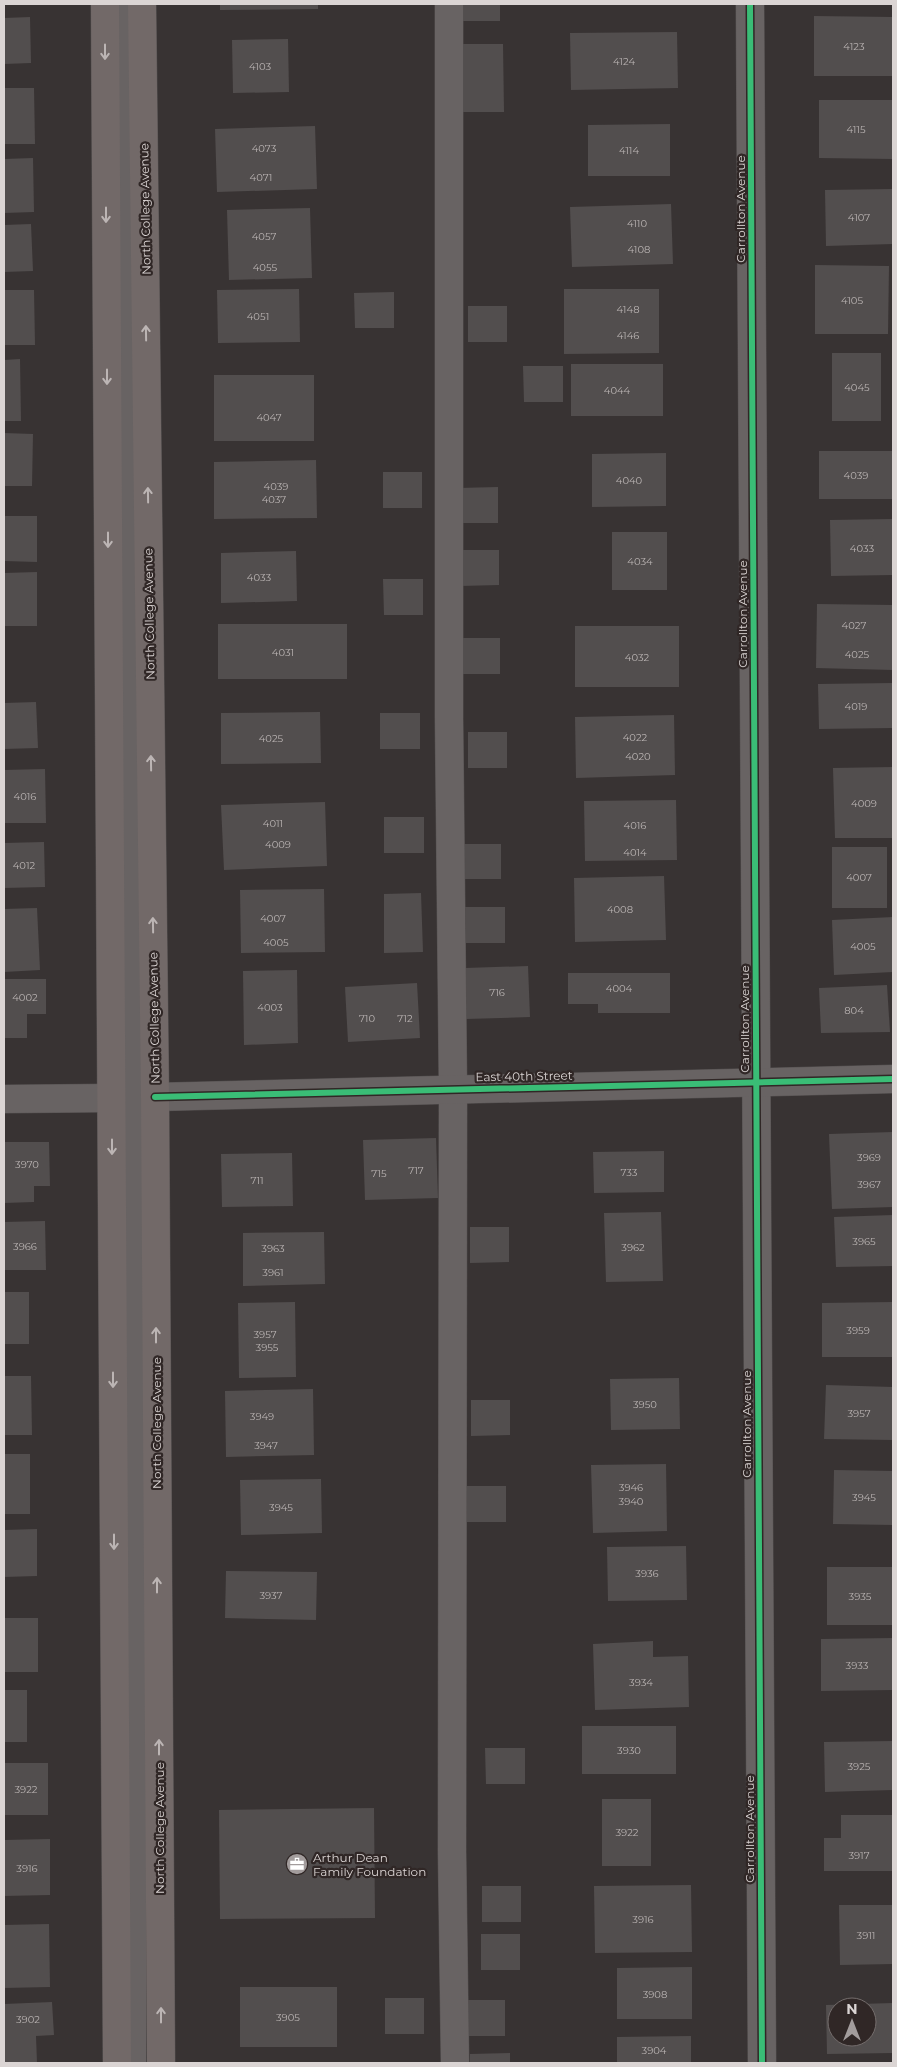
<svg xmlns="http://www.w3.org/2000/svg" width="897" height="2067" font-family="Montserrat,sans-serif">
  <style>
    .building { fill: #524e4e; fill-rule: evenodd }
    .lines { fill: none; stroke-linecap: round; stroke-linejoin: round }
    .minor-casing { stroke: #545050; stroke-width: 29 }
    .major-casing { stroke: #545050; stroke-width: 29 }
    .minor { stroke: #686363; stroke-width: 28 }
    .major { stroke: #726968; stroke-width: 28 }
    .cycleway-casing { stroke: #302726; stroke-width: 9 }
    .cycleway { stroke: #3abd76; stroke-width: 6 }
    .oneway { stroke: #bcb5b4 }
    .labels { text-anchor: middle; dominant-baseline: central; stroke-width: 4.5; stroke-linejoin: round; paint-order: stroke }
    .number-label { font-size: 10px; fill: #b9b3b2 }
    .street-label { font-size: 12px; fill: #dbd5d4; stroke: #302726 }
    .poi-label { font-size: 12px; fill: #dbd5d4; stroke: #302726; text-anchor: start }
  </style>
  <rect width="100%" height="100%" fill="#383333"/>
  <g class="building">
    <path d="M220,4H318V9L220,10Z"/>
    <rect x="461" y="4" width="39" height="17"/>
    <path d="M814,16L893,17V76H814Z"/>
    <path d="M30,17L31,63L4,64V18Z"/>
    <path d="M677,32L678,88L571,90L570,33Z"/>
    <path d="M288,39L289,92L233,93L232,40Z"/>
    <path d="M463,44H503L504,112H463Z"/>
    <path d="M4,88H34L35,144H4Z"/>
    <path d="M819,100H893V159L819,158Z"/>
    <path d="M670,124V176H588V125Z"/>
    <path d="M315,126L317,189L217,192L215,129Z"/>
    <path d="M33,158L34,212L4,213V159Z"/>
    <path d="M893,189V244L826,246L825,190Z"/>
    <path d="M671,204L673,264L572,267L570,207Z"/>
    <path d="M310,208L312,278L229,280L227,210Z"/>
    <path d="M31,224L33,271L4,272V225Z"/>
    <path d="M815,265L889,266L888,334H815Z"/>
    <path d="M299,289L300,342L218,343L217,290Z"/>
    <path d="M564,289H659V353L564,354Z"/>
    <path d="M4,290H34L35,345H4Z"/>
    <path d="M394,292V328H355L354,293Z"/>
    <rect x="468" y="306" width="39" height="36"/>
    <rect x="832" y="353" width="49" height="68"/>
    <path d="M20,359L21,421H4V360Z"/>
    <rect x="571" y="364" width="92" height="52"/>
    <path d="M523,366H563V402H524Z"/>
    <rect x="214" y="375" width="100" height="66"/>
    <path d="M4,433L33,434L32,486H4Z"/>
    <rect x="819" y="451" width="74" height="48"/>
    <path d="M666,453V506L592,507V454Z"/>
    <path d="M316,460L317,518L214,519V462Z"/>
    <rect x="383" y="472" width="39" height="36"/>
    <path d="M498,487V523H458V488Z"/>
    <path d="M4,516H37V562L4,561Z"/>
    <path d="M893,519V575L831,576L830,520Z"/>
    <rect x="612" y="532" width="55" height="58"/>
    <path d="M460,550H499V585L460,586Z"/>
    <path d="M296,551L297,601L221,603V553Z"/>
    <path d="M37,572V626H4V573Z"/>
    <path d="M383,579H423V615H384Z"/>
    <path d="M817,604L893,605V670L816,668Z"/>
    <rect x="218" y="624" width="129" height="55"/>
    <rect x="575" y="626" width="104" height="61"/>
    <rect x="461" y="638" width="39" height="36"/>
    <path d="M893,683V728L819,729L818,684Z"/>
    <path d="M36,702L38,748L4,749V703Z"/>
    <path d="M320,712L321,763L221,764V713Z"/>
    <rect x="380" y="713" width="40" height="36"/>
    <path d="M674,715L675,775L576,778L575,717Z"/>
    <rect x="468" y="732" width="39" height="36"/>
    <path d="M893,767V838H835L833,768Z"/>
    <path d="M45,769L46,823H4V770Z"/>
    <path d="M676,800L677,860L585,861L584,801Z"/>
    <path d="M325,802L327,866L224,870L221,805Z"/>
    <rect x="384" y="817" width="40" height="36"/>
    <path d="M44,842L45,887L4,888V843Z"/>
    <path d="M461,844H501V879H462Z"/>
    <rect x="832" y="847" width="55" height="61"/>
    <path d="M664,876L666,940L575,942L574,878Z"/>
    <path d="M324,889L325,952L241,953L240,890Z"/>
    <path d="M421,893L423,952L384,953V894Z"/>
    <path d="M465,907H505V943H466Z"/>
    <path d="M37,908L40,970L4,972V909Z"/>
    <path d="M893,917V972L834,975L832,920Z"/>
    <path d="M528,966L530,1017L466,1019L465,968Z"/>
    <path d="M297,970L298,1043L244,1045L243,971Z"/>
    <path d="M568,973H670V1013H598V1004H568Z"/>
    <path d="M4,979H46V1014H27V1038H4Z"/>
    <path d="M417,983L420,1038L348,1042L345,987Z"/>
    <path d="M887,985L890,1032L821,1033L819,988Z"/>
    <path d="M893,1132V1207L832,1209L829,1134Z"/>
    <path d="M436,1138L438,1198L365,1200L363,1140Z"/>
    <path d="M4,1142H49L50,1186H34V1202L4,1203Z"/>
    <path d="M664,1151V1192L594,1193L593,1152Z"/>
    <path d="M292,1153L293,1206L222,1207L221,1154Z"/>
    <path d="M661,1212L663,1281L606,1282L604,1213Z"/>
    <path d="M893,1215V1266L836,1267L834,1217Z"/>
    <path d="M45,1221L46,1270H4V1222Z"/>
    <path d="M470,1227H509V1262L470,1263Z"/>
    <path d="M324,1232L325,1284L243,1286V1233Z"/>
    <rect x="4" y="1292" width="25" height="52"/>
    <path d="M295,1302L296,1377L239,1378L238,1303Z"/>
    <path d="M893,1302V1357H822V1303Z"/>
    <path d="M4,1376H31L32,1435H4Z"/>
    <path d="M679,1378L680,1429L611,1430L610,1379Z"/>
    <path d="M826,1385L893,1387V1440L824,1439Z"/>
    <path d="M313,1389L314,1455L226,1457L225,1391Z"/>
    <path d="M471,1400H510V1435L471,1436Z"/>
    <rect x="4" y="1454" width="26" height="60"/>
    <path d="M666,1464L667,1531L593,1533L591,1465Z"/>
    <path d="M834,1470L893,1471V1525L833,1524Z"/>
    <path d="M321,1479L322,1533L241,1535L240,1480Z"/>
    <rect x="467" y="1486" width="39" height="36"/>
    <path d="M37,1529V1576L4,1577V1530Z"/>
    <path d="M686,1546L687,1600L608,1601L607,1547Z"/>
    <rect x="827" y="1567" width="66" height="58"/>
    <path d="M226,1571L317,1572L316,1620L225,1618Z"/>
    <rect x="4" y="1618" width="34" height="54"/>
    <path d="M893,1638V1690L821,1691V1639Z"/>
    <path d="M653,1641V1657L688,1656L689,1707L595,1710L593,1644Z"/>
    <rect x="4" y="1690" width="23" height="52"/>
    <rect x="582" y="1726" width="94" height="48"/>
    <path d="M893,1741V1790L825,1792L824,1742Z"/>
    <path d="M485,1748H525V1784H486Z"/>
    <rect x="4" y="1763" width="44" height="52"/>
    <rect x="602" y="1799" width="49" height="67"/>
    <path d="M374,1808L375,1918L220,1919L219,1810Z"/>
    <path d="M841,1815H893V1871H824V1838H841Z"/>
    <path d="M50,1839V1895L4,1896V1840Z"/>
    <path d="M691,1885L692,1952L595,1953L594,1886Z"/>
    <rect x="482" y="1886" width="39" height="36"/>
    <path d="M839,1905H893V1964L840,1965Z"/>
    <path d="M49,1924L50,1987L4,1988V1925Z"/>
    <rect x="481" y="1934" width="39" height="36"/>
    <path d="M692,1967V2019H617V1968Z"/>
    <rect x="240" y="1987" width="97" height="60"/>
    <rect x="385" y="1998" width="39" height="36"/>
    <path d="M465,2000H505V2036H466Z"/>
    <path d="M52,2002L54,2035L36,2036L37,2063L4,2062V2004Z"/>
    <path d="M893,2003V2053L827,2054L826,2005ZM837,2007H867V2037H837Z"/>
    <path d="M691,2036V2063H617V2037Z"/>
    <path d="M510,2053V2063H470V2054Z"/>
  </g>
  <g class="lines">
    <g class="minor-casing">
      <g id="minor">
        <path d="M123,4L133,1097L132,2063"/>
        <path d="M449,4V718L453,1089L452,1851L455,2063"/>
        <path d="M750,4L762,2063"/>
        <path d="M155,1097L893,1079"/>
        <path d="M4,1099L111,1098"/>
      </g>
    </g>
    <g class="major-casing">
      <g id="major">
        <path d="M105,4L117,2063"/>
        <path d="M142,4L155,1097L161,2063"/>
      </g>
    </g>
    <use href="#minor" class="minor"/>
    <use href="#major" class="major"/>
    <g class="cycleway-casing">
      <g id="cycleway">
        <path d="M750,4L762,2063"/>
        <path d="M155,1097L893,1079"/>
      </g>
    </g>
    <use href="#cycleway" class="cycleway"/>
  </g>
  <defs><path id="oneway-shaft" d="M-6 0H5M1.5-3L5.5 0L1.5 3" fill="none" stroke-width="1.6" stroke-linecap="round" stroke-linejoin="round" transform="scale(1.25)"/></defs>
  <g class="oneway">
    <use href="#oneway-shaft" transform="translate(105 52) rotate(90)"/>
    <use href="#oneway-shaft" transform="translate(106 215) rotate(90)"/>
    <use href="#oneway-shaft" transform="translate(146 333) rotate(-91)"/>
    <use href="#oneway-shaft" transform="translate(107 377) rotate(90)"/>
    <use href="#oneway-shaft" transform="translate(148 495) rotate(-91)"/>
    <use href="#oneway-shaft" transform="translate(108 540) rotate(90)"/>
    <use href="#oneway-shaft" transform="translate(151 763) rotate(-91)"/>
    <use href="#oneway-shaft" transform="translate(153 925) rotate(-91)"/>
    <use href="#oneway-shaft" transform="translate(112 1147) rotate(90)"/>
    <use href="#oneway-shaft" transform="translate(156 1335) rotate(-90)"/>
    <use href="#oneway-shaft" transform="translate(113 1380) rotate(90)"/>
    <use href="#oneway-shaft" transform="translate(114 1542) rotate(90)"/>
    <use href="#oneway-shaft" transform="translate(157 1585) rotate(-90)"/>
    <use href="#oneway-shaft" transform="translate(159 1747) rotate(-90)"/>
    <use href="#oneway-shaft" transform="translate(161 2015) rotate(-90)"/>
  </g>
  <defs>
    <g id="office-disc" transform="scale(1.125)"><circle r="9.5" fill="#a29c9c" stroke="#302726"/><path d="M-6-3h4V-5.5h4V-3h4V5H-6ZM-1-4.5V-3h2v-1.5ZM-6 0V1H6V0Z" fill="#fff"/></g>
  </defs>
  <g fill-rule="evenodd">
    <use href="#office-disc" x="297" y="1864"/>
  </g>
  <g class="labels">
    <g class="number-label">
      <text x="854" y="46">4123</text>
      <text x="624" y="61">4124</text>
      <text x="260" y="66">4103</text>
      <text x="856" y="129">4115</text>
      <text x="264" y="148">4073</text>
      <text x="629" y="150">4114</text>
      <text x="261" y="177">4071</text>
      <text x="859" y="217">4107</text>
      <text x="637" y="223">4110</text>
      <text x="264" y="236">4057</text>
      <text x="639" y="249">4108</text>
      <text x="265" y="267">4055</text>
      <text x="852" y="300">4105</text>
      <text x="628" y="309">4148</text>
      <text x="258" y="316">4051</text>
      <text x="628" y="335">4146</text>
      <text x="857" y="387">4045</text>
      <text x="617" y="390">4044</text>
      <text x="269" y="417">4047</text>
      <text x="856" y="475">4039</text>
      <text x="629" y="480">4040</text>
      <text x="276" y="486">4039</text>
      <text x="274" y="499">4037</text>
      <text x="862" y="548">4033</text>
      <text x="640" y="561">4034</text>
      <text x="259" y="577">4033</text>
      <text x="854" y="625">4027</text>
      <text x="283" y="652">4031</text>
      <text x="857" y="654">4025</text>
      <text x="637" y="657">4032</text>
      <text x="856" y="706">4019</text>
      <text x="635" y="737">4022</text>
      <text x="271" y="738">4025</text>
      <text x="638" y="756">4020</text>
      <text x="25" y="796">4016</text>
      <text x="864" y="803">4009</text>
      <text x="273" y="823">4011</text>
      <text x="635" y="825">4016</text>
      <text x="278" y="844">4009</text>
      <text x="635" y="852">4014</text>
      <text x="24" y="865">4012</text>
      <text x="859" y="877">4007</text>
      <text x="620" y="909">4008</text>
      <text x="273" y="918">4007</text>
      <text x="276" y="942">4005</text>
      <text x="863" y="946">4005</text>
      <text x="619" y="988">4004</text>
      <text x="497" y="992">716</text>
      <text x="25" y="997">4002</text>
      <text x="270" y="1007">4003</text>
      <text x="854" y="1010">804</text>
      <text x="367" y="1018">710</text>
      <text x="405" y="1018">712</text>
      <text x="869" y="1157">3969</text>
      <text x="27" y="1164">3970</text>
      <text x="416" y="1170">717</text>
      <text x="629" y="1172">733</text>
      <text x="379" y="1173">715</text>
      <text x="257" y="1180">711</text>
      <text x="869" y="1184">3967</text>
      <text x="864" y="1241">3965</text>
      <text x="25" y="1246">3966</text>
      <text x="633" y="1247">3962</text>
      <text x="273" y="1248">3963</text>
      <text x="273" y="1272">3961</text>
      <text x="858" y="1330">3959</text>
      <text x="265" y="1334">3957</text>
      <text x="267" y="1347">3955</text>
      <text x="645" y="1404">3950</text>
      <text x="859" y="1413">3957</text>
      <text x="262" y="1416">3949</text>
      <text x="266" y="1445">3947</text>
      <text x="631" y="1487">3946</text>
      <text x="864" y="1497">3945</text>
      <text x="631" y="1501">3940</text>
      <text x="281" y="1507">3945</text>
      <text x="647" y="1573">3936</text>
      <text x="271" y="1595">3937</text>
      <text x="860" y="1596">3935</text>
      <text x="857" y="1665">3933</text>
      <text x="641" y="1682">3934</text>
      <text x="629" y="1750">3930</text>
      <text x="859" y="1766">3925</text>
      <text x="26" y="1789">3922</text>
      <text x="627" y="1832">3922</text>
      <text x="859" y="1855">3917</text>
      <text x="27" y="1868">3916</text>
      <text x="643" y="1919">3916</text>
      <text x="866" y="1935">3911</text>
      <text x="655" y="1994">3908</text>
      <text x="288" y="2017">3905</text>
      <text x="28" y="2019">3902</text>
      <text x="654" y="2050">3904</text>
    </g>
    <g class="street-label">
      <text transform="translate(145 209) rotate(-91)">North College Avenue</text>
      <text transform="translate(740 209) rotate(-90)">Carrollton Avenue</text>
      <text transform="translate(149 614) rotate(-91)">North College Avenue</text>
      <text transform="translate(742 614) rotate(-90)">Carrollton Avenue</text>
      <text transform="translate(154 1018) rotate(-91)">North College Avenue</text>
      <text transform="translate(744 1019) rotate(-90)">Carrollton Avenue</text>
      <text transform="translate(524 1076) rotate(-1)">East 40th Street</text>
      <text transform="translate(156 1423) rotate(-90)">North College Avenue</text>
      <text transform="translate(746 1424) rotate(-90)">Carrollton Avenue</text>
      <text transform="translate(159 1828) rotate(-90)">North College Avenue</text>
      <text transform="translate(749 1829) rotate(-90)">Carrollton Avenue</text>
    </g>
    <g class="poi-label">
      <text x="313" y="1857">Arthur Dean<tspan x="313" dy="14">Family Foundation</tspan></text>
    </g>
  </g>
  <rect width="897" height="2067" fill="none" stroke="#dbd5d4" stroke-width="10"/>
  <g transform="translate(852 2022)"><circle r="24" fill="#302726" stroke="#746d6c"/>
  <path d="M0-4L9 19L0 12L-9 19Z" fill="#a29c9c"/>
  <text y="-8" font-size="14" font-weight="bold" text-anchor="middle" fill="#dbd5d4">N</text>
  </g>
</svg>
